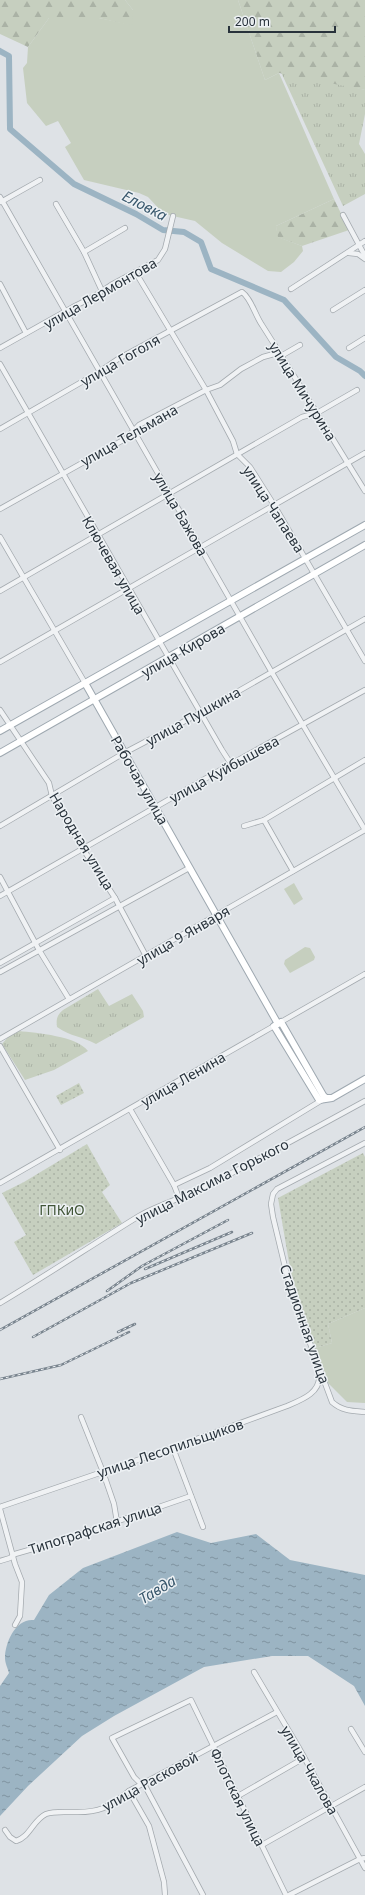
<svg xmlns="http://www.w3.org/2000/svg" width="365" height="1895" font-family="'Noto Sans',sans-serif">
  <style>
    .grass { fill: url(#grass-tufts) }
    .forest { fill: url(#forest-firs) }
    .park { fill: url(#park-dots) }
    .garden { fill: #c6cfbf }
    .water { fill: url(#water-ripples) }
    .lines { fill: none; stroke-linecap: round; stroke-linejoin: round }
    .river { stroke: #9cb4c3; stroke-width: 6 }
    .minor-casing { stroke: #a4aaaf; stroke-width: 6 }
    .major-casing { stroke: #9ea8b0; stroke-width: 8 }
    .minor { stroke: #f0f2f4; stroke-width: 4.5 }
    .major { stroke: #fff; stroke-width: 6 }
    .rail-casing { stroke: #79848e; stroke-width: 2.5 }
    .rail { stroke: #edf1f4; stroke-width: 1; stroke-dasharray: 3; stroke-linecap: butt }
    .labels { text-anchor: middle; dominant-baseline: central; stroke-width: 3; stroke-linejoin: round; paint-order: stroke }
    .street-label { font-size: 14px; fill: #28323b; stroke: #edf1f4 }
    .park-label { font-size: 14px; fill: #415537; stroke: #edf1f4 }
    .water-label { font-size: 15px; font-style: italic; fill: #37566b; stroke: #edf1f4 }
  </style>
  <defs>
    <pattern id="grass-tufts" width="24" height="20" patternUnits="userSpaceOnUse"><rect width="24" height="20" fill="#c6cfbf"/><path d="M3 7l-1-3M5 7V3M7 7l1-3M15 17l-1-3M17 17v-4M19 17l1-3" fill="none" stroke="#aab2a5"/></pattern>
    <pattern id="forest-firs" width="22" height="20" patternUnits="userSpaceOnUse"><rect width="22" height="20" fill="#c6cfbf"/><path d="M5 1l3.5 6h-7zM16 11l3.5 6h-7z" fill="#aab2a5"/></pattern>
    <pattern id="park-dots" width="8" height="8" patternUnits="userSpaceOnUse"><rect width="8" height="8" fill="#c6cfbf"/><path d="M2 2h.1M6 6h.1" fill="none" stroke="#aab2a5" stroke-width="1.8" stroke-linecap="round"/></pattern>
    <pattern id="water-ripples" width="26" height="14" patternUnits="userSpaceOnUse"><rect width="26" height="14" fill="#9cb4c3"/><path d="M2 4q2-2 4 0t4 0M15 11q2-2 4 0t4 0" fill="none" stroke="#7f93a0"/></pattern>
  </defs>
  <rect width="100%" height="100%" fill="#dee2e6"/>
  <g class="grass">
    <path d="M279,68L365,90V114L359,144L365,154V194L343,206Z"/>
    <path d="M98,989L109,1006L132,994L143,1011L144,1017L96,1044C82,1036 71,1037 57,1027C56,1019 57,1015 63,1010Z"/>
    <path d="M19,1031C37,1033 77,1036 88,1051L54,1070L25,1080L2,1044L8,1037Z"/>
  </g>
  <g class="forest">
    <path d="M0,0H125L133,10V26L99,18H49L28,47L0,34Z"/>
    <path d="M238,0H365V90L279,73L265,80Z"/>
    <path d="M334,199L349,230L302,246L277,237L276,226Z"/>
  </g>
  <g class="park">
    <path d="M79,1083L84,1093L61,1105L56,1096Z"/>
    <path d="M87,1144L110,1185L102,1192L122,1223L33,1275L14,1242L26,1235L2,1193L24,1182Z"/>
    <path d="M363,1153L365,1157V1308L328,1324L332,1343L315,1348L291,1274L278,1198Z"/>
  </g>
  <g class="garden">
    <path d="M125,0H238L265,80L279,73L334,199L276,226L278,237L302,246L303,251L294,262L281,272L268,271L222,243L195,221L164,214L148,197L139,193L84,180L65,147L71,143L58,121L46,126L27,103L23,68L27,63L28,47L49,18H99L132,25L133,10Z"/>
    <path d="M294,883L303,899L294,905L284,889Z"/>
    <path d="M305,947L310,948L315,957L314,960L290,973L284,964L285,960Z"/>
    <path d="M365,1308V1403L347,1402L328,1383L315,1348L332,1343L328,1324Z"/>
  </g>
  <path class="water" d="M177,1532L211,1543L256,1534L290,1560L365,1575V1706L354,1686L308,1656H272L204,1667L114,1716L82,1736L28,1786L0,1816V1686L9,1673C8,1669 5,1663 5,1658C5,1642 16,1618 34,1620L49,1595L83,1568Z"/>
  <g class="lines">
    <path class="river" d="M0,51L9,56L10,129L74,184L136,214L163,230L184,232L201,242L211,269L284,300L336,357L360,371L365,376"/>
    <g class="minor-casing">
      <g id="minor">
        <path d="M0,197L271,671L365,830"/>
        <path d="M1,202L40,180"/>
        <path d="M56,204L84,252L102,291"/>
        <path d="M343,215L365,256"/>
        <path d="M84,252L125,228"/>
        <path d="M349,253L358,254L365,259"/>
        <path d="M136,273L206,390L233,441L237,454L250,467L274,505L365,661"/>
        <path d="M0,284L26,333"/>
        <path d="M291,289L365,241"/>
        <path d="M333,310L365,290"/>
        <path d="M0,348L73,307L93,297L111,285L158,260L165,249L173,216"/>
        <path d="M349,348L365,338"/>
        <path d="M0,364L222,750L231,764"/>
        <path d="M0,429L99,372L118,359L242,292C251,298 255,315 262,325C297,380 331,436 365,491"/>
        <path d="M0,509L125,439L139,425L206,390L220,385L241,369L263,357L274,354L281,356L300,345"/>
        <path d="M0,537L85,683"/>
        <path d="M0,591L302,417L317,413L357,390"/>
        <path d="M0,662L365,453"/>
        <path d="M0,710L49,783L52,796L83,849L115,898L146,956"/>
        <path d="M264,820L293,871"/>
        <path d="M0,826L124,753L200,713L365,619"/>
        <path d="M244,826L264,820L365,760"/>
        <path d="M0,877L39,950L69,999"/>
        <path d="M0,896L231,764L365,690"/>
        <path d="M0,963L115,898"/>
        <path d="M0,972L189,868"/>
        <path d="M281,1022L365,974"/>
        <path d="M0,1039L365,830"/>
        <path d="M0,1046L60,1150"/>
        <path d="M130,1109L174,1185L179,1198"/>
        <path d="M365,1143L277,1189L273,1194L271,1204L273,1217L291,1292L332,1402C342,1411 352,1411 365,1412"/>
        <path d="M0,1183L274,1026"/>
        <path d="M174,1185L210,1168L322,1100"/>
        <path d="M0,1303C47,1275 92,1245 139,1216C160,1204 183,1198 205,1187C259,1159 312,1130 365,1101"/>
        <path d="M81,1417L103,1472L114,1504L117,1522"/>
        <path d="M173,1448L203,1527"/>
        <path d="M0,1507L161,1452L287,1406C301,1400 321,1393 319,1375"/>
        <path d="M0,1509L15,1564L22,1582L20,1616L15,1625"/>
        <path d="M0,1561L10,1558L15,1554L57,1542L191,1496"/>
        <path d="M254,1672L299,1748L365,1868"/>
        <path d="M351,1729L365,1752"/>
        <path d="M129,1791L149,1826L164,1882L165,1895"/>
        <path d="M238,1796L304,1758"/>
        <path d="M5,1830L10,1837L16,1841C30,1837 33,1820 46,1814C54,1811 64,1812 73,1812C101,1813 108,1807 129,1791L277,1712"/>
        <path d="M262,1845L365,1787"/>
        <path d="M203,1895L144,1784L139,1782L134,1777L112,1738L191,1700L286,1895"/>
        <path d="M289,1895L360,1859L365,1858"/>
      </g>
    </g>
    <g class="major-casing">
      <g id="major">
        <path d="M85,683L278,1024"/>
        <path d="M0,731L365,525"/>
        <path d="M0,753L365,545"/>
        <path d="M332,1098H326L323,1095L281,1022L274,1026L319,1100L332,1098L365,1079"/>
      </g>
    </g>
    <use href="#minor" class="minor"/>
    <use href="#major" class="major"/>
    <g class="rail-casing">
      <g id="rail">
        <path d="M145,1269L232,1232"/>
        <path d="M107,1291L142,1266L228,1220"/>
        <path d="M0,1330L365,1127"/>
        <path d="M118,1332L135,1324"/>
        <path d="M33,1337L131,1283L252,1233"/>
        <path d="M0,1379L61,1365L129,1332"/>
      </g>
    </g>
    <use href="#rail" class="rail"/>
  </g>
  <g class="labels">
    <g class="street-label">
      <text transform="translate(100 293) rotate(-30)">улица Лермонтова</text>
      <text transform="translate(120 360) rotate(-30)">улица Гоголя</text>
      <text transform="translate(303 391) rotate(58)">улица Мичурина</text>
      <text transform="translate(129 435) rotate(-30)">улица Тельмана</text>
      <text transform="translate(274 509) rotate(57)">улица Чапаева</text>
      <text transform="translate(181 514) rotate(60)">улица Бажова</text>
      <text transform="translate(114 565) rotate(60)">Ключевая улица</text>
      <text transform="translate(183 650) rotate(-30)">улица Кирова</text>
      <text transform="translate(193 716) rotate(-29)">улица Пушкина</text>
      <text transform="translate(224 769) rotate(-29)">улица Куйбышева</text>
      <text transform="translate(140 780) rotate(60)">Рабочая улица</text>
      <text transform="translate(82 841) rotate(59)">Народная улица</text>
      <text transform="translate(183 935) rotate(-30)">улица 9 Января</text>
      <text transform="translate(183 1079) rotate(-30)">улица Ленина</text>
      <text transform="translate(212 1181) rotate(-27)">улица Максима Горького</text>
      <text transform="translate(305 1324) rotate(71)">Стадионная улица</text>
      <text transform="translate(170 1448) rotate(-19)">улица Лесопильщиков</text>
      <text transform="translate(95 1528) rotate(-18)">Типографская улица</text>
      <text transform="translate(310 1770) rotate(60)">улица Чкалова</text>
      <text transform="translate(150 1781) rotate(-29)">улица Расковой</text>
      <text transform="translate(238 1797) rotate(64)">Флотская улица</text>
    </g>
    <g class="park-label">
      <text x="62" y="1209">ГПКиО</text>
    </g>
    <g class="water-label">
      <text transform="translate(145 205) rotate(27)">Еловка</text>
      <text transform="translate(157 1589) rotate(-31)">Тавда</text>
    </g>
  </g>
  <path d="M229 26v6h106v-6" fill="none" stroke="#28323b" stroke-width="2"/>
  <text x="235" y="26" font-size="12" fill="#28323b" stroke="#edf1f4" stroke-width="3" paint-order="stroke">200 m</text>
</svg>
